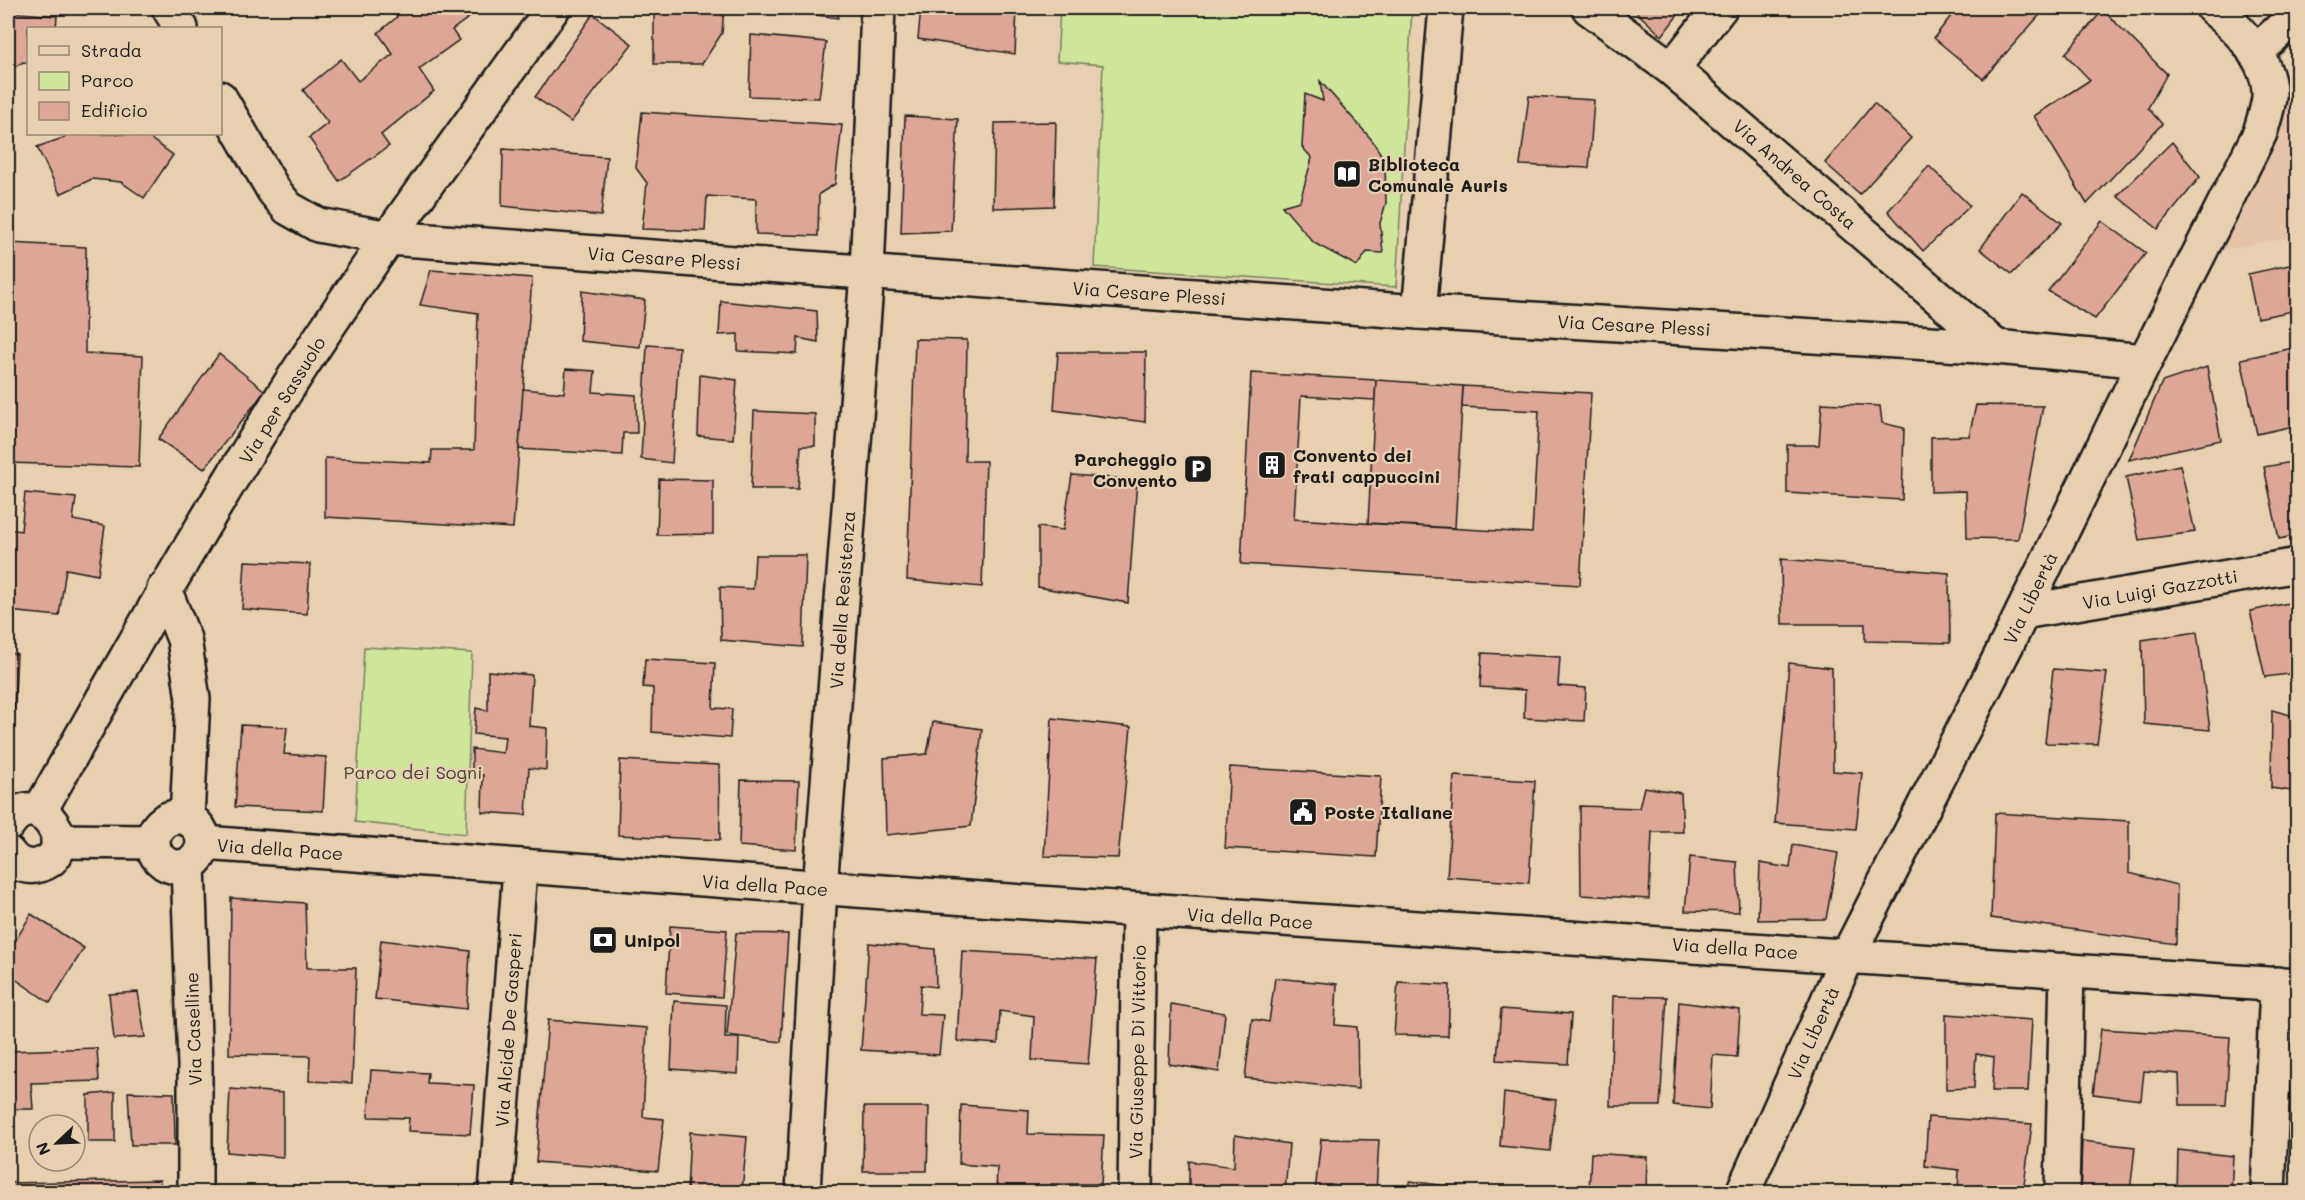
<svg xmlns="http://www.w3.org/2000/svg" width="2305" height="1200" font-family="Mali,sans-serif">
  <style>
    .built { fill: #e4c3a8 }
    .green { fill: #cfe59a; stroke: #76805b; stroke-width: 1.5 }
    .building { fill: #dea696; stroke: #1c1c1c; stroke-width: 1.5 }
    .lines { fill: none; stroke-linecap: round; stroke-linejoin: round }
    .street-casing { stroke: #1c1c1c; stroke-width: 38 }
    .secondary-casing { stroke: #1c1c1c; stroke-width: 38 }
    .street { stroke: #e7d0b0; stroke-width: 33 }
    .secondary { stroke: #e7d0b0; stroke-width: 33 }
    .labels { text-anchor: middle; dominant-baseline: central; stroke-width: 4.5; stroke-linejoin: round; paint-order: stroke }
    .poi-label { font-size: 18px; font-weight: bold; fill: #1c1c1c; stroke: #e7d0b0; text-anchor: start }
    .street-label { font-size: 18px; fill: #1c1c1c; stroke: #e7d0b0 }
    .park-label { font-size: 18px; fill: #404435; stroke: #e7d0b0 }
  </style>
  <rect width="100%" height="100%" fill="#e7d0b0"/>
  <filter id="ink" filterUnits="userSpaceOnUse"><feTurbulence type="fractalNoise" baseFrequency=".0167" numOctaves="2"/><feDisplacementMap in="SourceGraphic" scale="12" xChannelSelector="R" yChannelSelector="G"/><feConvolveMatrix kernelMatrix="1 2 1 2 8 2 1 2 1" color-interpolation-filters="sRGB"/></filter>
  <g filter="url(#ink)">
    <path class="built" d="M2297,80V236L2217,251L2290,92Z"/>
    <g class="green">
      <path d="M1060,8H1412L1396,287L1094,267L1103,65L1057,61Z"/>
      <path d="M364,647L472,653L466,834L355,822Z"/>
    </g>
    <g class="building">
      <path d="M8,8H13L20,13L57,16L56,28H28V63L23,62L8,71Z"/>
      <path d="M390,8H482L452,30L459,40L419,69L434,91L381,135L389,146L339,181L309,138L328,123L303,90L341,59L358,81L393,54L378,33L397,17Z"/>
      <path d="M654,8H724L722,33L702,64H654Z"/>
      <path d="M764,8H839L838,18Z"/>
      <path d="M921,8H1017L1015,54L918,39Z"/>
      <path d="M1632,8H1683L1662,36Z"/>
      <path d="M1957,8H2046L1983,79L1934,38Z"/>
      <path d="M2103,10L2167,74L2148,108L2162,124L2087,204L2034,116L2090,80L2065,54Z"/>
      <path d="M593,14L632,44L571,122L535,97Z"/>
      <path d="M751,35L826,42L819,98L749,96Z"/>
      <path d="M1320,81L1372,140L1382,156L1385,165L1386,203L1380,223L1383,253L1367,252L1357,266L1314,243L1282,206L1300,201L1312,158L1302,147L1305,94L1323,101Z"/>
      <path d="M1529,96L1594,100L1589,168L1520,165Z"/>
      <path d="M1874,103L1911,138L1860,194L1825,163Z"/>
      <path d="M642,112L842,125L835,184L819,194L818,236L756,234V199L707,196L705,231L642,229L647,183L636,168Z"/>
      <path d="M905,116L958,119L951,231L901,233Z"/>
      <path d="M1056,122L1054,206L993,208L995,123Z"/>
      <path d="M67,134H144L173,155L144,198L121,182L92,179L60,194L37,147L63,138Z"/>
      <path d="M2172,142L2200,177L2158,229L2117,196Z"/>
      <path d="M503,149L607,157L601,216L502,206Z"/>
      <path d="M1929,166L1970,206L1923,251L1888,211Z"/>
      <path d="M2022,192L2062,223L2012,274L1980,249Z"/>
      <path d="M2102,221L2146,253L2095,319L2048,291Z"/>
      <path d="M8,243L86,247L85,353L143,356L139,467L8,463Z"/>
      <path d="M2298,263V310L2257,318L2248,274Z"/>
      <path d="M431,270L532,278L513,528L325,517V458L431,463L432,450H474L478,313L420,305Z"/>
      <path d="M582,291L645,300L640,347L580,341Z"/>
      <path d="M721,301L817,311L818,342L798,338L797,354L738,351V334L719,335Z"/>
      <path d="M915,339L967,340L965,461H986L982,587L907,580Z"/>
      <path d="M647,345L679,347L672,463L641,459Z"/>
      <path d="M2298,347V425L2257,434L2241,359Z"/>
      <path d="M1058,352H1146L1145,422L1054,410Z"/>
      <path d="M219,354L265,391L204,469L158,439Z"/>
      <path d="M2207,367L2221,440L2129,460L2162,382Z"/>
      <path d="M566,369L595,371L593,392L636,395L637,433H623L622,455L519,449L523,389L564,393Z"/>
      <path d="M1251,373L1376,380L1375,400L1301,396L1294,519L1532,533L1539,411L1462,407L1463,386L1591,393L1580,585L1241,564Z"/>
      <path d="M700,375L737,380L733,439L698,436Z"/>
      <path d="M1376,380L1463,386L1455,528L1368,523Z"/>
      <path d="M1822,403L1880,406L1882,423L1904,428L1902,500L1787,493V445H1819Z"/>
      <path d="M1976,405L2043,406L2018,539L1967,538L1966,491L1931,492V437L1969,436Z"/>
      <path d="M754,411L815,414V446H801L798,489H751Z"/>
      <path d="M2298,461V535L2279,539L2264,467Z"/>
      <path d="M2180,465L2195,532L2139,540L2126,477Z"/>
      <path d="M1072,475L1137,480L1128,603L1038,587V527L1063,530Z"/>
      <path d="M659,479L713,480V534L657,535Z"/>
      <path d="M25,493L76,498L73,520L105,526L98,575L66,569L59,616L8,611L13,577L8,576V529L21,531Z"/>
      <path d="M755,555H806L803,647L721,640L720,587L753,589Z"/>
      <path d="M1781,559L1949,573L1950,643L1865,641V624H1782Z"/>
      <path d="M245,561L310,564L307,614L242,609Z"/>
      <path d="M2298,601V673L2265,677L2250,611Z"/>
      <path d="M2197,632L2210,730L2144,724L2142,640Z"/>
      <path d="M8,653L17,654L11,769H8Z"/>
      <path d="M1482,653L1560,657L1558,686L1586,688L1584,721L1524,718L1525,690L1480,687Z"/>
      <path d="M645,659L715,663L713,708L732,709L730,738L652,732L653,688L643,687Z"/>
      <path d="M1789,663L1832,668L1833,771L1862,773L1856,829L1775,823Z"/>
      <path d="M2053,669L2107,673L2097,744L2045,743Z"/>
      <path d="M488,671L532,675L529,726L547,728L546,770L529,768L526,815L482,812L483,775L472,774V749L503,753L505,737L474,734L476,708L488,711Z"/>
      <path d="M2272,710L2298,717V792L2271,788Z"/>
      <path d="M1052,718L1131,727L1118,858L1044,856Z"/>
      <path d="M933,722L982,729L971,826L886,835L884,758L927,754Z"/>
      <path d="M241,725L287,727L284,754L326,757L323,811L235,807Z"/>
      <path d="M620,760L719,765L720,840L618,835Z"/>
      <path d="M1230,767L1381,776L1376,857L1225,848Z"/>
      <path d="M1454,776L1535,781L1529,883L1447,877Z"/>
      <path d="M741,780L799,781L796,850L739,846Z"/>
      <path d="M1644,787L1681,793L1683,832H1652L1649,899L1581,895L1580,806L1639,808Z"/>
      <path d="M1995,813L2129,821V873L2177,885L2176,944L1991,918Z"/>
      <path d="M1793,845L1838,853L1826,919L1758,920L1760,863L1790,868Z"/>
      <path d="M1690,857L1737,862L1739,912L1685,911Z"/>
      <path d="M231,898L305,903L307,968H356L352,1083L309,1081L310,1056L229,1054Z"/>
      <path d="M31,914L84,948L50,1003L8,974V954Z"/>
      <path d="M670,926L727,930L722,997L666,993Z"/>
      <path d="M736,933L788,934L781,1042L727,1035Z"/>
      <path d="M381,940L470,951L467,1009L375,999Z"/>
      <path d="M869,943L935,949L936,987L921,985L919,1014L943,1015L939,1055L861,1050Z"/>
      <path d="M962,951L1097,959L1088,1064L1032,1060L1034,1016L1000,1011L998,1044L957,1041Z"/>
      <path d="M1275,978L1337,984L1335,1025L1357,1027L1358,1089L1245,1078L1252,1019L1269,1022Z"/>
      <path d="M1398,982L1450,985L1448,1036L1394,1035Z"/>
      <path d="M138,992L145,1037L114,1039L109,994Z"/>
      <path d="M1613,996L1667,997L1660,1106H1610Z"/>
      <path d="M674,1001L726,1005L725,1038H739L738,1074L671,1069Z"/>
      <path d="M1679,1002L1740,1010L1737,1057L1713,1055L1710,1109L1673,1105Z"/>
      <path d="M1171,1004L1225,1013L1219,1072L1169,1064Z"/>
      <path d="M1501,1009L1571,1014L1568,1064L1497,1060Z"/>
      <path d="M1946,1014L2032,1020L2028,1091H1992L1994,1057L1976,1054L1974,1088L1946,1089Z"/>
      <path d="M548,1020L647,1028L643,1117L664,1119L658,1171L536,1162Z"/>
      <path d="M2101,1029L2230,1037L2226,1105H2180L2179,1074L2144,1071L2141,1100L2093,1094Z"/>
      <path d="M97,1048L99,1081L31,1083L33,1109H8V1051Z"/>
      <path d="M371,1070L428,1073L427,1083L474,1085L470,1134L408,1131L409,1118L368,1117Z"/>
      <path d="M230,1089L283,1093V1157L227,1152Z"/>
      <path d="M115,1092V1142H88V1095Z"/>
      <path d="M128,1092L174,1093L175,1145H131Z"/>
      <path d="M1504,1093L1556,1100L1550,1151L1500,1146Z"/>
      <path d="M961,1105L1029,1110L1028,1134L1104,1135L1101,1184H1051L1052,1192H996L997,1167L959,1164Z"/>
      <path d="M864,1107H929L927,1171H863Z"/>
      <path d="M1928,1117L2032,1124L2023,1192H1958L1959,1170L1925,1166Z"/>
      <path d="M690,1132L747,1137L742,1192H687Z"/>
      <path d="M1235,1135L1289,1144L1285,1192H1189V1161L1234,1167Z"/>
      <path d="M1321,1139L1379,1140L1376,1192H1315Z"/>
      <path d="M2082,1141L2135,1147L2130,1192H2080Z"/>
      <path d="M2178,1150L2233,1156L2231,1192H2177Z"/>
      <path d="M1591,1153L1647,1157L1646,1192H1589Z"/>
      <path d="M160,1180V1192H8V1183Z"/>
      <path d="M1410,1181L1469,1189L1468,1192H1409Z"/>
    </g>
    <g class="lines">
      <g class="street-casing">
        <g id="street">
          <path d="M169,8L181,28"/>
          <path d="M1589,8L1672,69L1996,347"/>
          <path d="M2255,53L2298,13"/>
          <path d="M1672,69L1720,8"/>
          <path d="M220,98L274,191L288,208L318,225L389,238L1419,312L1996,347L2145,361"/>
          <path d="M1419,312L1446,8"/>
          <path d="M164,589L184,639L193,699L187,818"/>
          <path d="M2023,612L2298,565"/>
          <circle cx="178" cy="842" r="25"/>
          <path d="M58,841L152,842"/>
          <path d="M203,843C901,897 1599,939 2298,986"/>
          <path d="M188,865L195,1066V1192"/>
          <path d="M496,1192L520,868"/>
          <path d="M803,1192L820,888L867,273L878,8"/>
          <path d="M1135,1192L1139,911"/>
          <path d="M1743,1192L1848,955L2013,632L2145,361L2260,133C2263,122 2268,109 2269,97C2271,61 2238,28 2213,8"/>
          <path d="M2062,1192L2067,970"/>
          <path d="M2268,1192L2277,984"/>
        </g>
      </g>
      <g class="secondary-casing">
        <g id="secondary">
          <path d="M39,812C121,667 202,522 292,381C374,254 465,131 553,8"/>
          <path d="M8,824C37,779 88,855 36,866C24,868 14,862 8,853"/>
        </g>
      </g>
      <use href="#street" class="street"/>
      <use href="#secondary" class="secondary"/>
    </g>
  </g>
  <defs>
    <g id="library-square" transform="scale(1.5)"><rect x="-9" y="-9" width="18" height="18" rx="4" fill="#1c1c1c" stroke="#e7d0b0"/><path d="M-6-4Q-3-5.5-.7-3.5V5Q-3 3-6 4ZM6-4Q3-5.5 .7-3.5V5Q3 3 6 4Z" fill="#fff"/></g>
    <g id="building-square" transform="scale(1.5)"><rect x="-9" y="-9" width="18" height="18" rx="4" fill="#1c1c1c" stroke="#e7d0b0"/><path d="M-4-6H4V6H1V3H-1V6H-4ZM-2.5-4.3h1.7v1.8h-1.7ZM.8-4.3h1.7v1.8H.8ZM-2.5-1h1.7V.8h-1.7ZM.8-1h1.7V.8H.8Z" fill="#fff"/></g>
    <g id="parking-square" transform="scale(1.5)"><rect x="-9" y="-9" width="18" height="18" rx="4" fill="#1c1c1c" stroke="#e7d0b0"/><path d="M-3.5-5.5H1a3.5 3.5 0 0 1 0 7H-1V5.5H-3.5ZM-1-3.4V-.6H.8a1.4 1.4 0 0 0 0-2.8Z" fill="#fff"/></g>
    <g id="civic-square" transform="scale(1.5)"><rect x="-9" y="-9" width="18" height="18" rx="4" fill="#1c1c1c" stroke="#e7d0b0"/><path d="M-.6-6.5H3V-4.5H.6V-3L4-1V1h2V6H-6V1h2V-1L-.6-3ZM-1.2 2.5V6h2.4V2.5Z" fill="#fff"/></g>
    <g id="bank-square" transform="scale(1.5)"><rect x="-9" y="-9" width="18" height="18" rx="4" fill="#1c1c1c" stroke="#e7d0b0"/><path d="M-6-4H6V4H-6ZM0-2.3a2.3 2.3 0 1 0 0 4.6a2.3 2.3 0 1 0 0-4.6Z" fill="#fff"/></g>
  </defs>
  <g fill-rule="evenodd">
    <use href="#library-square" x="1347" y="174"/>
    <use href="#building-square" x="1272" y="465"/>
    <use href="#parking-square" x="1198" y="469"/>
    <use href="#civic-square" x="1303" y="812"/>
    <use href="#bank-square" x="603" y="940"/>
  </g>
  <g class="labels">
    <g class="poi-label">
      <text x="1368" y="164">Biblioteca<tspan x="1368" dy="21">Comunale Auris</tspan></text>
      <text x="1293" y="455">Convento dei<tspan x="1293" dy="21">frati cappuccini</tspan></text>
      <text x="1177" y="459" text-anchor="end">Parcheggio<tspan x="1177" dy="21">Convento</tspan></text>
      <text x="1324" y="812">Poste Italiane</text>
      <text x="624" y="940">Unipol</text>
    </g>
    <g class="street-label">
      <text transform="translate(1795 174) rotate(41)">Via Andrea Costa</text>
      <text transform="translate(664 258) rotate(4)">Via Cesare Plessi</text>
      <text transform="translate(1149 293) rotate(4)">Via Cesare Plessi</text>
      <text transform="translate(1634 325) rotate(3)">Via Cesare Plessi</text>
      <text transform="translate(282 400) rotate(-58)">Via per Sassuolo</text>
      <text transform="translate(2160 589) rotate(-10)">Via Luigi Gazzotti</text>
      <text transform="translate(2030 598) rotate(-64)">Via Libertà</text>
      <text transform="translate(842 600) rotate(-86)">Via della Resistenza</text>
      <text transform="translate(280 849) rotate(4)">Via della Pace</text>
      <text transform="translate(765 885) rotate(4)">Via della Pace</text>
      <text transform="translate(1250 918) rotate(4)">Via della Pace</text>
      <text transform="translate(1735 948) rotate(4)">Via della Pace</text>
      <text transform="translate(193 1029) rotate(-92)">Via Caselline</text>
      <text transform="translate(508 1030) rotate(-86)">Via Alcide De Gasperi</text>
      <text transform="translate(1813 1033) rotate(-66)">Via Libertà</text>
      <text transform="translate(1137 1052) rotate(-89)">Via Giuseppe Di Vittorio</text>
    </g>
    <g class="park-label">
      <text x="413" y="772">Parco dei Sogni</text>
    </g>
  </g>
  <rect width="2305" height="1200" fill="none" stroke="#e7d0b0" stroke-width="30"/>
  <rect x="15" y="15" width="2275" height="1170" fill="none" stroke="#1c1c1c" stroke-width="2" filter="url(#ink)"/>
  <rect x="27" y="27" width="195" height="108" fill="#e7d0b0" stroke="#968875" stroke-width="1.5"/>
  <rect x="39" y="46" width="30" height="9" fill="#e7d0b0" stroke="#968875" stroke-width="1.5"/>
  <text x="81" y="57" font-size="18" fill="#1c1c1c">Strada</text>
  <rect x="39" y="72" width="30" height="18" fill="#cfe59a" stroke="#968875" stroke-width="1.5"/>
  <text x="81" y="87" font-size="18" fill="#1c1c1c">Parco</text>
  <rect x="39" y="102" width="30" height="18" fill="#dea696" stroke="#968875" stroke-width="1.5"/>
  <text x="81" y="117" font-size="18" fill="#1c1c1c">Edificio</text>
  <g transform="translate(57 1143) rotate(247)"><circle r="28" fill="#e7d0b0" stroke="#968875" stroke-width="1.5"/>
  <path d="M0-4.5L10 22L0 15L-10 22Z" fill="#1c1c1c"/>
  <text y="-9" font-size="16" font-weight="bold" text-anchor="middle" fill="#1c1c1c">N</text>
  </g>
</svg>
